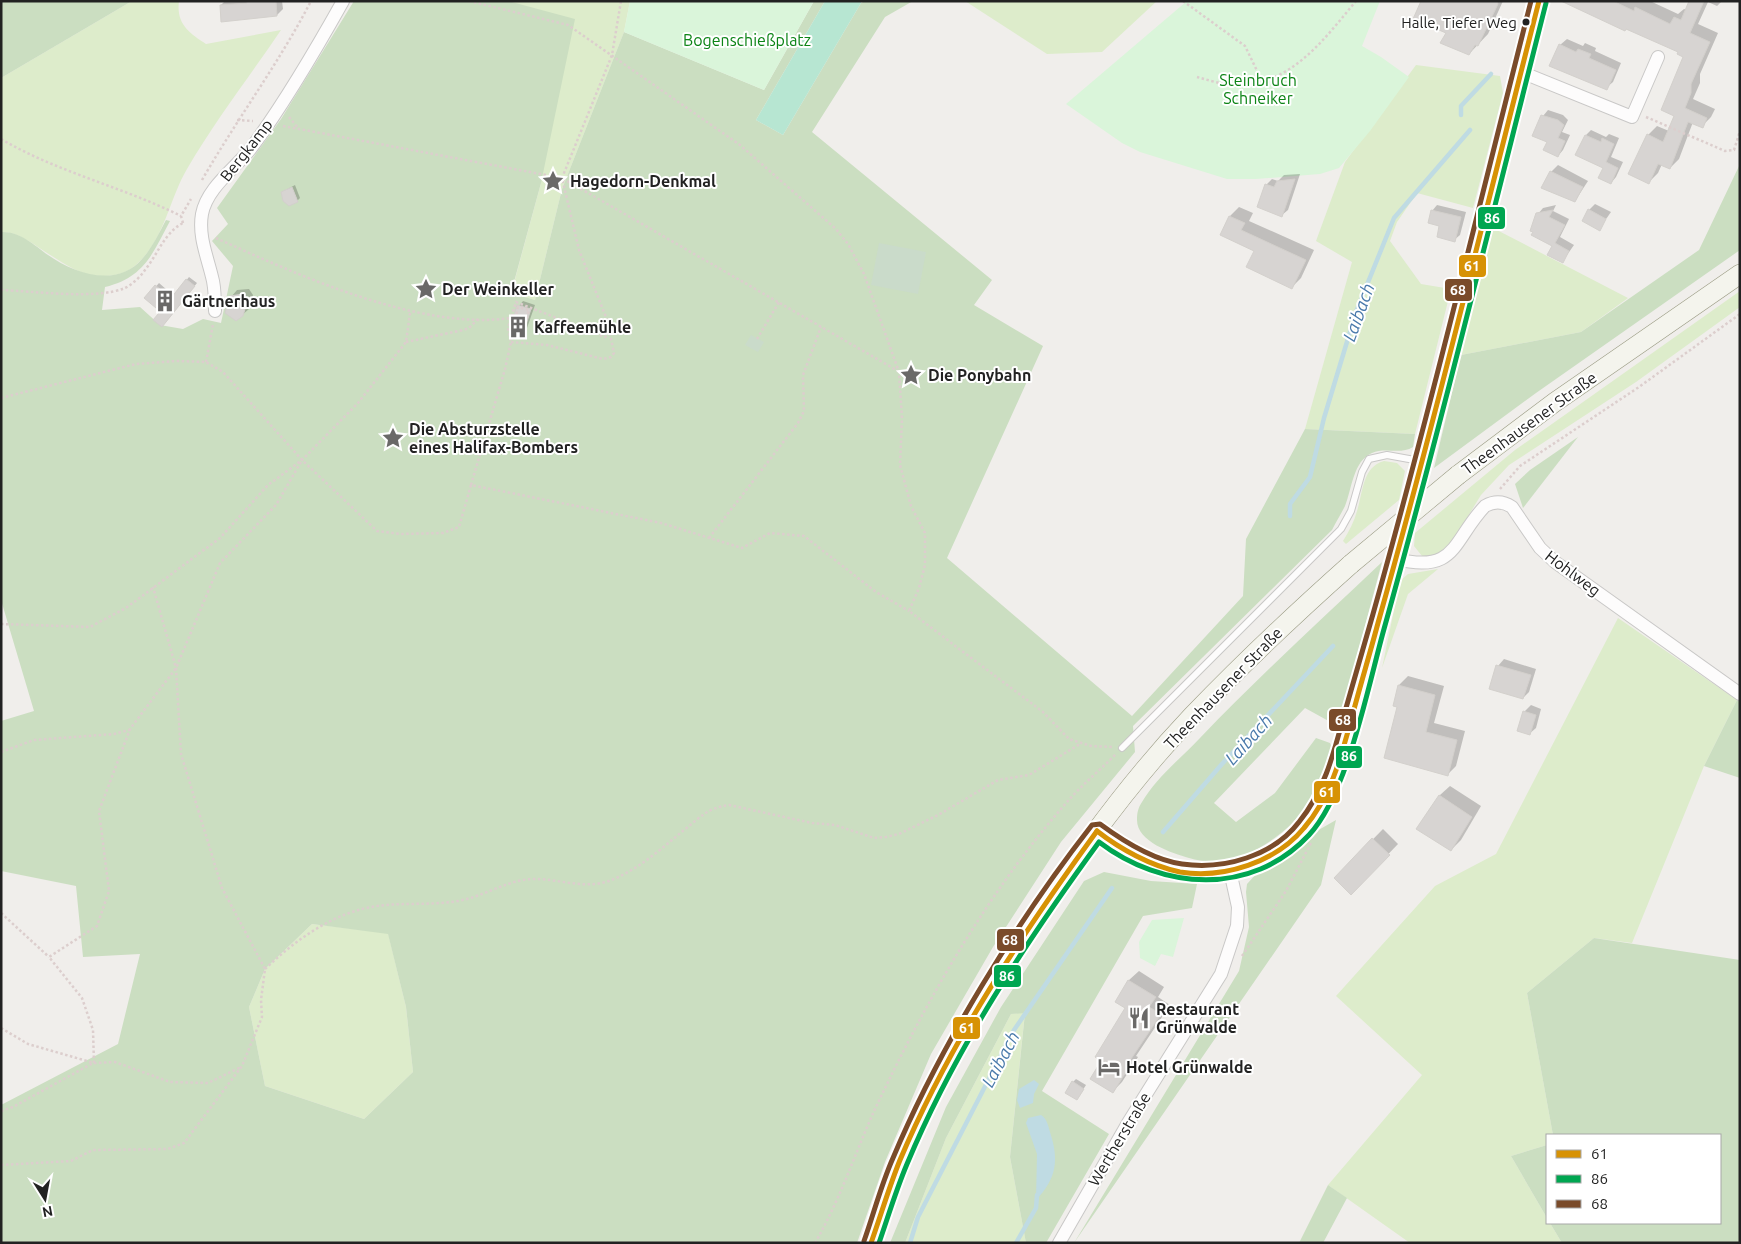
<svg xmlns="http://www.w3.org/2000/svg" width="1741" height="1244" font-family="Ubuntu,sans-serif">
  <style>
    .grass { fill: #ddeccb }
    .forest { fill: #cbdec1; fill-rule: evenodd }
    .cemetery { fill: #cadbca }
    .park { fill: #daf5da }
    .pitch { fill: #b7e6d2 }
    .water { fill: #bfdbe3 }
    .shadow { fill: #0003 }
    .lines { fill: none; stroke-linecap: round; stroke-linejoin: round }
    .stream { stroke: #bfdbe3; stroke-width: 4.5 }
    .building { fill: #d7d4d2; stroke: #d3d0cc }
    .lane-casing { stroke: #c9c8c7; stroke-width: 8 }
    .street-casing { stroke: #c9c8c7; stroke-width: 14 }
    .secondary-casing { stroke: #999a82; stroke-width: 20 }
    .path { stroke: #dccecd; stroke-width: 2.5; stroke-dasharray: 2.5 2.5; stroke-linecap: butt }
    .lane { stroke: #fdfcfc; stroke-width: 6 }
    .street { stroke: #fdfcfc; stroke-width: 12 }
    .secondary { stroke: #f4f4ed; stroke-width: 19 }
    .secondary-bridge-casing { stroke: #999a82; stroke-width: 20; stroke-linecap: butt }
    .secondary-bridge { stroke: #f4f4ed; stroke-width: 19 }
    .bus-1-casing { stroke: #fff; stroke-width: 9 }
    .bus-2-casing { stroke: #fff; stroke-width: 9 }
    .bus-3-casing { stroke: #fff; stroke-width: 9 }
    .bus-1 { stroke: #d79205; stroke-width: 5 }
    .bus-2 { stroke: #00a651; stroke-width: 5 }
    .bus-3 { stroke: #7a4b2a; stroke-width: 5 }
    .bus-dot { fill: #222; stroke: #fff; stroke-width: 2 }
    .labels { text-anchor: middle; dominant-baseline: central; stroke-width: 4; stroke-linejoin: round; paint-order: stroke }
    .bus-label { font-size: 15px; fill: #222; stroke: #fff; text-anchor: end }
    .park-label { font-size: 16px; fill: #0c8416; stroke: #fff }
    .street-label { font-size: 16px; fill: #222; stroke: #fff }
    .poi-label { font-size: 16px; font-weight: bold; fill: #222; stroke: #fff; text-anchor: start }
    .water-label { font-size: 18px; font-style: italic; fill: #4a7aab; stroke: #fff }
    .line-badge { stroke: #fff; stroke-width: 2 }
    .badge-label { font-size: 14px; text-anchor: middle; font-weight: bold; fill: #fff }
  </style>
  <rect width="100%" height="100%" fill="#f0eeeb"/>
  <g class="grass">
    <path d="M132,1H179C176,24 189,33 206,44L281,30C250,76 215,121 187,169C170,198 165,235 141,260C131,271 119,276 104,276C65,278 30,230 1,232V78Z"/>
    <path d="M508,1H630L624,32L562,189L535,300L511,294L541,183Z"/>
    <path d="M965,1H1157L1102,52L1047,54Z"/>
    <path d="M1416,65L1500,76L1503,93L1473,208L1417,193L1397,222L1390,241L1421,284L1451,289L1415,434L1305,429L1352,262L1316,241L1345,162Z"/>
    <path d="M1493,228L1628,298L1581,332L1461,355Z"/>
    <path d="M1740,291V307L1636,382L1509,465L1481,495L1448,549L1433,558L1422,556L1414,546L1415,533L1515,450Z"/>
    <path d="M1384,461L1397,463L1405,471L1399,500L1346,544L1343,541C1349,531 1354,522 1357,511C1363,493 1362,467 1384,461Z"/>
    <path d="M1438,569L1408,594L1382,668L1400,581L1408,574Z"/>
    <path d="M1618,618L1737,700L1704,766L1632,943L1594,938L1527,993L1553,1135H1547V1145L1511,1156L1547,1218V1223H1550L1562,1243H1410L1328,1185L1422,1075L1336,996L1435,886L1496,854Z"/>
    <path d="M312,924L388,933L406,1007L413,1072L364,1119L265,1086L249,1007L265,969Z"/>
    <path d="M1025,1012L1010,1157L1026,1243H905L946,1138L1011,1014Z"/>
  </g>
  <g class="forest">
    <path d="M1,1H132L1,78Z"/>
    <path d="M354,1H508L575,19L541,183L511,293L535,300L562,189L624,32L764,90L814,1H825L756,120L783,135L861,3L865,1H913L885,17L812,132L992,280L974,305L1043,346L947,558L1132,716L1243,596L1246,539L1305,429L1415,434L1413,447C1401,455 1385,447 1372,453C1353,461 1352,489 1345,506C1341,514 1336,522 1332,530L1133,726L1135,752L1061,842L993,947L931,1054L885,1162L857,1243H1V1105L118,1044L140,954L83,957L76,886L1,871V721L34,711L1,600V232C20,231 34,245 48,255C75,274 117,288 142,259C152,248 159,233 166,220L170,221C153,253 144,278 105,287L102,310L140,307L160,325L183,329L203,319L221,323L233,266L212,241L228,224L217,208L281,119ZM312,924L388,934L406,1007L413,1072L364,1119L265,1086L249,1007L265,969Z"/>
    <path d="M1740,164V250L1536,393L1434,468L1461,355L1581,332L1699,250Z"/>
    <path d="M1578,437L1523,508L1515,484L1530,470Z"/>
    <path d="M1382,562L1339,723L1334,724L1305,708L1214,803L1236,822L1275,793L1316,738L1330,743L1332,748C1327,766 1322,785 1311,801C1285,838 1236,872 1189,858C1172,853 1137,842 1137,820C1137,813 1138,808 1142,802C1156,778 1181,758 1200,738C1259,676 1321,620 1382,562Z"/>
    <path d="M1737,700L1740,702V778L1704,766Z"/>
    <path d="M1336,820L1321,885L1074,1243L1239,971L1249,927L1246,892L1247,884L1257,873L1295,852L1315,832Z"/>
    <path d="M1104,872L1151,881L1197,884L1192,908L1143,916L1042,1091L1109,1134L1046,1243H1026L1010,1157L1025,1013L1011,1014L946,1138L905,1243H890L946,1107L1001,1007L1084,881Z"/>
    <path d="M1594,938L1740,960V1243H1562L1550,1223H1720V1135H1553L1527,993Z"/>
    <path d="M1547,1145V1218L1511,1156Z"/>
    <path d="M1328,1185L1347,1198L1323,1243H1299Z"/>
  </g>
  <g class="cemetery">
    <path d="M879,243L926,252L918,294L871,285Z"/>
    <path d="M751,335L764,342L758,352L745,345Z"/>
  </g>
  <g class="park">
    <path d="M630,1H814L764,90L624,32Z"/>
    <path d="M1187,1H1380L1362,46L1381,57L1409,77L1370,131L1339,168L1320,174L1256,179H1227L1140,152L1122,143L1066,104Z"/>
    <path d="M1184,918L1173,957L1161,954L1155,966L1140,958L1139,942L1152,920Z"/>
  </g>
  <path class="pitch" d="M825,1H861V3L783,135L756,120Z"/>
  <g class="water">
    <path d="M1034,1080L1039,1084L1034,1094L1033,1103L1020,1108L1017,1100L1019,1089Z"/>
    <path d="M1041,1115C1047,1119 1048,1125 1050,1132C1059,1160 1057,1178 1036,1200L1037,1154L1026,1123L1028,1118Z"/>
  </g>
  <g class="shadow">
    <path d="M225,1H282L283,9L277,15L221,5Z"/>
    <path d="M1421,1H1503L1488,34L1469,54Z"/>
    <path d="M1572,1H1650L1678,14L1684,9L1687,10L1691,1H1722L1717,6L1708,2L1698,24L1718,33L1700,74V83L1693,99L1715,109L1711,117L1702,126L1693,122L1679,159L1670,168L1662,164L1658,173L1649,182L1648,135L1657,126L1669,131L1676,115L1685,56L1680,51Z"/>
    <path d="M1567,39L1583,46L1585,43L1596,48L1595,51L1621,63L1613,82L1606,88L1560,45Z"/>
    <path d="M1548,110L1563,115L1568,120L1562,132L1570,135L1563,150L1558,156L1543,116Z"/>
    <path d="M1591,130L1606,137L1609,134L1619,138L1611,157L1623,162L1616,177L1611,183L1604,167L1586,135Z"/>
    <path d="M1558,165L1588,181L1575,201L1543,187L1551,172Z"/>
    <path d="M1300,174L1288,210L1282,215L1266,185L1272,179L1278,181L1284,175Z"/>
    <path d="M295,185L300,198L297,201L282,192Z"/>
    <path d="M1595,204L1611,212L1599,229L1589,210Z"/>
    <path d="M1437,205L1466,212L1460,235L1454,240L1432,211Z"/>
    <path d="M1556,205L1553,211L1569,219L1560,237L1574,245L1562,262L1538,214L1543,208Z"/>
    <path d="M1239,207L1253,213L1249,221L1314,250L1301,278L1292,287L1255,250L1222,235L1230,216Z"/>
    <path d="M189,277L197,283L165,323V307L146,298L159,283L174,296Z"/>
    <path d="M249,289L253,295L249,309L242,315L231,297L237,290Z"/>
    <path d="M523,301L535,305L527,328L522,332L519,306Z"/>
    <path d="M1504,659L1536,669L1529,692L1523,698L1498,666Z"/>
    <path d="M1408,676L1444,686L1434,723L1465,731L1456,766L1447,775L1399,707L1394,705L1399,685Z"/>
    <path d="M1531,705L1541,709L1536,728L1529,734L1524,712Z"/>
    <path d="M1450,786L1481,806L1461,840L1451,850L1418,829L1440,795Z"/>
    <path d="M1383,829L1398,844L1351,893L1335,878Z"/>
    <path d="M1139,971L1164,987L1158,997L1170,1005L1136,1056L1138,1057L1122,1082L1113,1091L1102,1061L1127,1008L1116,1002L1129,980Z"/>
    <path d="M1076,1079L1086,1085L1079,1096L1073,1082Z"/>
  </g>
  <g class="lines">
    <g class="stream">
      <path d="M1461,115V106L1491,74"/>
      <path d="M1290,516V504L1310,477L1324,418L1356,312L1394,218L1470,130"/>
      <path d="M1163,832L1222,764L1333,646"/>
      <path d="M910,1243L918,1217L1014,1030L1112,888"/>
      <path d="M1016,1243L1036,1208L1037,1195"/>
    </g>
  </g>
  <g class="building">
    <path d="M247,1H276L277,16L221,22L220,5L247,3Z"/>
    <path d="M1421,1H1497L1498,4L1478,46L1475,45L1469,55L1440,43L1446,33L1413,19Z"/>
    <path d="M1561,1H1613L1634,11L1635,7L1670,24L1674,17L1681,20L1689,1H1704L1690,33L1710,42L1691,84V93L1685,108L1707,118L1703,128L1688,122L1670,169L1658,164L1649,184L1628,174L1647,134L1663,142L1674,116L1661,110L1683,57L1677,54L1678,52L1626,29L1625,31Z"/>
    <path d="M1559,44L1576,52L1578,49L1591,54L1589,58L1616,70L1607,90L1549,66Z"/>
    <path d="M1541,115L1558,120L1564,125L1558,138L1565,141L1558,157L1543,150L1547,142L1532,136Z"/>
    <path d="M1585,135L1601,142L1602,138L1614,144L1606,162L1618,168L1611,184L1598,178L1603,168L1575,155Z"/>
    <path d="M1550,171L1583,187L1575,202L1541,188Z"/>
    <path d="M1295,179L1282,217L1257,207L1265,184L1274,187L1277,181Z"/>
    <path d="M292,187L298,202L289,206L283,201L281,192Z"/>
    <path d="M1588,209L1606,219L1600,231L1582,221Z"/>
    <path d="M1431,210L1461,217L1455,242L1437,237L1439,226L1428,223Z"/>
    <path d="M1553,210L1549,217L1565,225L1555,243L1569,251L1563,263L1547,255L1552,246L1531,235L1533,232L1530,231L1536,213Z"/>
    <path d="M1229,216L1245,223L1241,230L1306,260L1292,289L1246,267L1254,251L1220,235Z"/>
    <path d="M186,279L195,286L162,327L153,320L164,307L160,304L156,308L144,298L155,285L171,298Z"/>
    <path d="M243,294L247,302L243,316L236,321L225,313L227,304L230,296Z"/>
    <path d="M517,305L531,309L523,334L510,330Z"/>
    <path d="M1496,665L1531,675L1523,699L1489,689Z"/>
    <path d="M1398,685L1435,695L1426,732L1457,740L1448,776L1384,758L1397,707L1393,706Z"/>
    <path d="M1523,711L1536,715L1530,735L1517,731Z"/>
    <path d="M1439,795L1472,817L1451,851L1416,829Z"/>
    <path d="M1372,838L1390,855L1351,895L1334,878Z"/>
    <path d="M1128,980L1156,997L1149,1007L1161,1014L1127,1065L1129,1067L1113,1093L1090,1079L1101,1061L1095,1057L1125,1008L1115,1002Z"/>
    <path d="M1072,1081L1084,1089L1077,1100L1065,1093Z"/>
  </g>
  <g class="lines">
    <g class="lane-casing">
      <path id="lane" d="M1122,748L1341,529L1351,511L1362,472L1369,459L1387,455L1420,461"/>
    </g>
    <g class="street-casing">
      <g id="street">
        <path d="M1521,72L1632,117L1658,57"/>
        <path d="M215,311C215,301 215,291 213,281C208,258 198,237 202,214C207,187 237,167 252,147C286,101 315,51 343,1"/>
        <path d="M1396,559C1457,574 1452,541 1485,506C1494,501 1503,501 1512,507L1540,548L1555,562L1740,694"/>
        <path d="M1097,831L1114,844L1160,866L1182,872L1230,871L1255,864L1282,848L1304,829L1324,799L1339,762L1396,559L1539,1"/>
        <path d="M1059,1243L1128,1123L1221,974L1237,926L1238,907L1230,871"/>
      </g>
    </g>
    <g class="secondary-casing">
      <g id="secondary">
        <path d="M1458,475L1555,402L1740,274"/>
        <path d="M871,1243C880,1216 889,1189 899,1163C926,1095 964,1031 1003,969C1059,880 1119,793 1192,716C1243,663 1296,613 1351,564"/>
      </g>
    </g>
    <g class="path">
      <path d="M469,1L568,25L740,145L836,229L848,244L864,274L899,372L902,418L900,465L911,506L925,533V565L919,588L909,611L1043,712L1069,739L1091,746L1113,747"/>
      <path d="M1183,1L1245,46L1262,81"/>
      <path d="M1197,77C1212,81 1229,87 1246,85C1296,79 1326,37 1356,1"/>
      <path d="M289,117L298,128"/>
      <path d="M1646,117L1725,151L1734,150L1740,131"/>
      <path d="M237,120L253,121"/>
      <path d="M283,126L562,178L898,371"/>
      <path d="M1,139C57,172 123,187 181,216"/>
      <path d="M202,180C237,119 279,63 311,1"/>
      <path d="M183,223L181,216L191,199"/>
      <path d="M216,238C298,275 420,331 511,318"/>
      <path d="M1,290C33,291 96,300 125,288C133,284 140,277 145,270C158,254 164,233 183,223"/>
      <path d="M512,315L526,319L529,310L518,307L516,316"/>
      <path d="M757,339L779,302"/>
      <path d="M406,342L463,330L469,328L478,319"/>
      <path d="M511,342L547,345L603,359L611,357L614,353L610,334"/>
      <path d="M206,362L213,324"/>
      <path d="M1,398L136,364L176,361L206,362L223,372L302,460L377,531L400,534L443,533L459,527L471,485L661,523L742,548L770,533L804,536L876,592L909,611"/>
      <path d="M471,485L505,369L511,342L508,328L516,302L605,337L610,334L608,322L579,250L562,178L612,55L621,1"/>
      <path d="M1500,489L1520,466L1639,387L1740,314"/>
      <path d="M709,538L798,423L804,411L803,375L821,327"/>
      <path d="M1,624L90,627L126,608L220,538L268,485L302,460L358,403L406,342L410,313"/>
      <path d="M1,752L34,740L114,734L129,730"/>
      <path d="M1,913L49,957"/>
      <path d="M1242,956L1286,891L1312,841"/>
      <path d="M265,969C299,937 338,909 386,905C410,903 434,905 458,901C481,897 501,884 523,880C552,875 580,891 609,881C638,870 661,849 684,830C701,817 707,808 729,805L812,823L835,825L874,838L886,837L899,834L938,815L998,780L1029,775L1080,744"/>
      <path d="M1,1028L28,1044L94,1063L115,1062L170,1082L208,1083L241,1067"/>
      <path d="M94,1063L93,1030L82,998L49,957L97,926L109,891L99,811L130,729L176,668L220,563L276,505L302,460"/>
      <path d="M1,1111L13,1107L93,1063"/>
      <path d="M1,1165L71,1161L93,1150L168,1149L184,1143L242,1066L262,1017L261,1000L265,969L222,888L181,754L176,668L153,587"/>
      <path d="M815,1243C840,1200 855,1153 875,1109C927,999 987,893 1067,802C1082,785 1100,770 1116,754"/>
    </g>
    <use href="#lane" class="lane"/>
    <use href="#street" class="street"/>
    <use href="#secondary" class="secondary"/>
    <g class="secondary-bridge-casing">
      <path id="secondary-bridge" d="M1351,564L1458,475"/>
    </g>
    <use href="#secondary-bridge" class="secondary-bridge"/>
    <g class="bus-1-casing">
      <g id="bus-1">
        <path d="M1097,831C1120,849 1151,866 1180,872C1224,879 1276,862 1304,828C1332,796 1342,753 1353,713C1361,683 1370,653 1378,623C1436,417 1486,209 1539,1"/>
        <path d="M871,1243C881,1215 889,1187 900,1160C950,1042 1022,934 1097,831"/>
      </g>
    </g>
    <g class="bus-2-casing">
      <path id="bus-2" d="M879,1243C888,1217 896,1190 907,1164C955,1049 1026,942 1099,842C1162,890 1251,897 1309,835C1348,793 1368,686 1384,629C1442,421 1493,212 1546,3"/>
    </g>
    <g class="bus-3-casing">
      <path id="bus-3" d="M864,1241C874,1213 881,1185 893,1158C940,1046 1017,921 1092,825L1100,824C1123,841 1153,860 1182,864C1224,870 1273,856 1299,822C1326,789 1335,748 1346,708C1355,677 1364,646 1373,614C1430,411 1479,206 1531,1"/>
    </g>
    <use href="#bus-1" class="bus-1"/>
    <use href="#bus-2" class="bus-2"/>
    <use href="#bus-3" class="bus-3"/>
  </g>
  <defs>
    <g id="sight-bare" transform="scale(1.725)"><path d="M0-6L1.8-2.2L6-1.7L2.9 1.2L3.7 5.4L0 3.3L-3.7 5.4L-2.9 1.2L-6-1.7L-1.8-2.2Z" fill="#6a6968" stroke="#fff" stroke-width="2.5" paint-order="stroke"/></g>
    <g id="building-bare" transform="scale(1.725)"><path d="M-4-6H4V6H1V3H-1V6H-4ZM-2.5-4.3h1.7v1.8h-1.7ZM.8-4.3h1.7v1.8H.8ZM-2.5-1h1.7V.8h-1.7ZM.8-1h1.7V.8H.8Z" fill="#6a6968" stroke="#fff" stroke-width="2.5" paint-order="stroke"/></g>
    <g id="restaurant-bare" transform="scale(1.725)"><path d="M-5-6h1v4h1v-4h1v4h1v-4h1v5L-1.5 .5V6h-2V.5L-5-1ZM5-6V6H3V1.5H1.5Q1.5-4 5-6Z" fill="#6a6968" stroke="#fff" stroke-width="2.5" paint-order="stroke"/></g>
    <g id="hotel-bare" transform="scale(1.725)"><path d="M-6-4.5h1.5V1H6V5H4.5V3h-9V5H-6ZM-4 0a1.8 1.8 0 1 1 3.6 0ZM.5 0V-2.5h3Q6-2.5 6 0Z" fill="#6a6968" stroke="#fff" stroke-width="2.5" paint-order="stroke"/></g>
  </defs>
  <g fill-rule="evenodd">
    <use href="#sight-bare" x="553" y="181"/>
    <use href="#sight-bare" x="426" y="289"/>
    <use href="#building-bare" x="165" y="301"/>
    <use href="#building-bare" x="518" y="327"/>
    <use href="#sight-bare" x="911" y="375"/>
    <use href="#sight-bare" x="393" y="438"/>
    <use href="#restaurant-bare" x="1139" y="1018"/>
    <use href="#hotel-bare" x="1109" y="1067"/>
  </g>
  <circle class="bus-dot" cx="1526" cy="22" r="4.5"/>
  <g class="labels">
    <g class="bus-label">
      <text x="1517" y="22">Halle, Tiefer Weg</text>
    </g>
    <g class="park-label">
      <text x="747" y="40">Bogenschießplatz</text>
      <text x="1258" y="80">Steinbruch<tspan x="1258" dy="18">Schneiker</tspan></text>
    </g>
    <g class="street-label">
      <text transform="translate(246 150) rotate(-52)">Bergkamp</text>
      <text transform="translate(1529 423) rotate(-36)">Theenhausener Straße</text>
      <text transform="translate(1573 573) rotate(37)">Hohlweg</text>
      <text transform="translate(1223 688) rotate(-46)">Theenhausener Straße</text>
      <text transform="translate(1119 1139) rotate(-59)">Wertherstraße</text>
    </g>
    <g class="poi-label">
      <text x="570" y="181">Hagedorn-Denkmal</text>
      <text x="442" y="289">Der Weinkeller</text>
      <text x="182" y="301">Gärtnerhaus</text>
      <text x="534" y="327">Kaffeemühle</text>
      <text x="928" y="375">Die Ponybahn</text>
      <text x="409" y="429">Die Absturzstelle<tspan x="409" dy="18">eines Halifax-Bombers</tspan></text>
      <text x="1156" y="1009">Restaurant<tspan x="1156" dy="18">Grünwalde</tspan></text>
      <text x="1126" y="1067">Hotel Grünwalde</text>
    </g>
    <g class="water-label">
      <text transform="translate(1358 312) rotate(-70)">Laibach</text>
      <text transform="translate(1248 739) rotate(-48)">Laibach</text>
      <text transform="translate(1000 1059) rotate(-62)">Laibach</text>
    </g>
  </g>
  <g class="line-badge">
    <rect x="1477" y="206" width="29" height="24" rx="5" fill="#00a651"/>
    <rect x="1458" y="254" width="29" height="24" rx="5" fill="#d79205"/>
    <rect x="1444" y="278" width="29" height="24" rx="5" fill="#7a4b2a"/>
    <rect x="1328" y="708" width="29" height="24" rx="5" fill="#7a4b2a"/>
    <rect x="1335" y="745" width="28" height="24" rx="5" fill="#00a651"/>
    <rect x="1313" y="780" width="28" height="24" rx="5" fill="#d79205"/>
    <rect x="996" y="928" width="29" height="24" rx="5" fill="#7a4b2a"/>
    <rect x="993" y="964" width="29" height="24" rx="5" fill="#00a651"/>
    <rect x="952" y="1016" width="29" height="24" rx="5" fill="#d79205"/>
  </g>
  <g class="badge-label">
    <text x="1492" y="223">86</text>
    <text x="1472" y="271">61</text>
    <text x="1458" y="295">68</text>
    <text x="1343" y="725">68</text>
    <text x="1349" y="761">86</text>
    <text x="1327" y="797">61</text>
    <text x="1010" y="945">68</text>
    <text x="1007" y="981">86</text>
    <text x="967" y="1033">61</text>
  </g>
  <rect width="1741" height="1244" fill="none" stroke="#222222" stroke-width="5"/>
  <rect x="1546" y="1134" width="175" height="90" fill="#ffffff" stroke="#a7a7a7"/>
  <rect x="1556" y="1150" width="25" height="8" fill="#d79205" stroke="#a7a7a7"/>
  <text x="1591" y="1159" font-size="15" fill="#222222">61</text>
  <rect x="1556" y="1175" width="25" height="8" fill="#00a651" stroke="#a7a7a7"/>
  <text x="1591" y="1184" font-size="15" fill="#222222">86</text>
  <rect x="1556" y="1200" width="25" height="8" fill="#7a4b2a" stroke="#a7a7a7"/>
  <text x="1591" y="1209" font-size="15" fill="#222222">68</text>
  <g transform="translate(45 1199) rotate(169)" stroke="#ffffff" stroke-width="4" paint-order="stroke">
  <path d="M0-4L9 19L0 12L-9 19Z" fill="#222222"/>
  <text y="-8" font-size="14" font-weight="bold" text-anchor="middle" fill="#222222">N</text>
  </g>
</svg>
